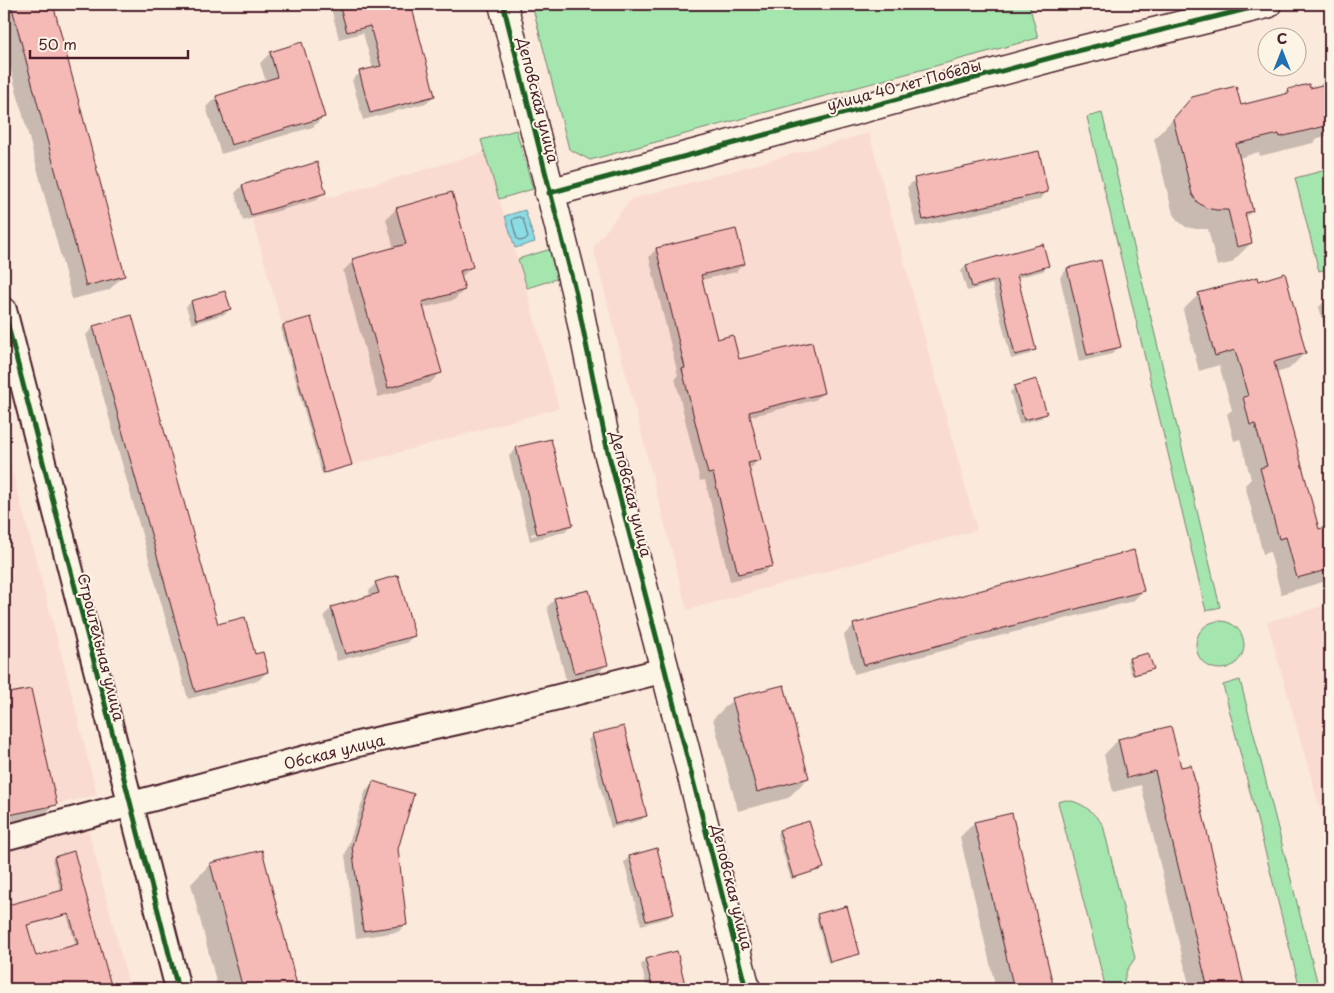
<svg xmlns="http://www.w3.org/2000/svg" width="1334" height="993" font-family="'Playpen Sans',sans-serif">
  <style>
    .built { fill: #fadbd1 }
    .green { fill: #a5e6af; stroke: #78826d }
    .water { fill: #8bdce4; stroke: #71909a }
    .shadow { fill: #0003; fill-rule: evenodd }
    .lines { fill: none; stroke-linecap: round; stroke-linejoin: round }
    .shore { stroke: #646b75; stroke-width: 1 }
    .building { fill: #f6bab6; stroke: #4a1f2b; fill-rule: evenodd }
    .minor-casing { stroke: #4a1f2b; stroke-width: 28 }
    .tertiary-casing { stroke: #4a1f2b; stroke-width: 31 }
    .minor { stroke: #fcf5e5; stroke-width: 24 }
    .tertiary { stroke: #fcf5e5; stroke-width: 28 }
    .cycleway-casing { stroke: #fcf5e5; stroke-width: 8 }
    .cycleway { stroke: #1b5e20; stroke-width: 5 }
    .labels { text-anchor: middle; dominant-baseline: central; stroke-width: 4; stroke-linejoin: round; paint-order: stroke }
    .street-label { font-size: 15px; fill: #4a1f2b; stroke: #fcf5e5 }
  </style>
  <rect width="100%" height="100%" fill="#fbe9dc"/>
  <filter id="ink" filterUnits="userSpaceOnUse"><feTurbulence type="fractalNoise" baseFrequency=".02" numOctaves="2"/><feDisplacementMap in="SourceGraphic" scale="10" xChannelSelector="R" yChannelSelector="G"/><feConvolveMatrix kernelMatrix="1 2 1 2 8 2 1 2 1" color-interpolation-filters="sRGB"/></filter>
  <g filter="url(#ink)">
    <g class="built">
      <path d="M869,133L977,530L687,610L593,247L631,199Z"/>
      <path d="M485,152L529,299L559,408L324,473L251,215L326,193L327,198Z"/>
      <path d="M4,441L68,679L97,795L4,816Z"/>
      <path d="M1330,604V844L1267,622Z"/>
      <path d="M88,829L130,989H4V853Z"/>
    </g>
    <g class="green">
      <path d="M532,4H1029L1038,38L590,160L569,149Z"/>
      <path d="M1102,113L1220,607L1206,611L1087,117Z"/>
      <path d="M516,130L533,189L499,199L481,140Z"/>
      <path d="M1330,169V268L1319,271L1295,178Z"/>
      <path d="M551,249L559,278L527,288L518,259Z"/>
      <circle cx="1220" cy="645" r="24"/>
      <path d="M1240,680L1319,989H1300L1223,685Z"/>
      <path d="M1066,800C1083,802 1093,812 1103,825L1135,958L1127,970L1124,980L1129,989H1106L1058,802Z"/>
    </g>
    <path class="water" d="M525,210L535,242L515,248L505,216Z"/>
    <g class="shadow">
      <path d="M4,4H51L124,275L109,290L72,299L4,44Z"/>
      <path d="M330,4H410L434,96L426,103L363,120L352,80L360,73L373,69L363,33L339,39Z"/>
      <path d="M301,44L323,117L313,127L221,154L206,107L216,97L266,82L260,63L270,53Z"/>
      <path d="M1330,84V135L1318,138L1313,143L1260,156L1259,152L1239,158L1252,211L1245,218L1251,243L1231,263L1217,266L1208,229H1196L1186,227L1178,221L1173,214L1154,139L1193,98L1240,106L1283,95L1288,90L1309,89Z"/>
      <path d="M915,180L1046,192L1039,200L916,227L907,187Z"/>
      <path d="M242,186L324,192L317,200L243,221L235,193Z"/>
      <path d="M451,194L472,267L461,277L464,290L454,300L423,308L440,373L430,383L378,397L343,271L353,261L394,249L386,219L396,209Z"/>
      <path d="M735,230L743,264L736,272L701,280L716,341L738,361L823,393L815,400L749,417L759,459L752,467L747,468L772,565L764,573L730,581L705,480L700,481L675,378L678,375L649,257L656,249Z"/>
      <path d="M1100,262L1120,346L1112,354L1079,362L1060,277L1067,269Z"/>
      <path d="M966,266H1048L1043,271L1016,278L1034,349L1030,354L1011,359L992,284L967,291L961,271Z"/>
      <path d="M1199,294L1305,353L1289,369L1276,373L1318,530L1330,527V580L1281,594L1270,552L1263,554L1245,485L1251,479L1240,439L1234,441L1227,414L1232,410L1219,365L1199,371L1183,310Z"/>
      <path d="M1330,296V342H1329L1319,307Z"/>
      <path d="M191,302L230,309L225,314L192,324L186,307Z"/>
      <path d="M283,326L351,464L349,466L322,474L281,328Z"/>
      <path d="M94,327L218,625L267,672L259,680L188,699L86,335Z"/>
      <path d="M1015,387L1045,413L1041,418L1019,424L1010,392Z"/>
      <path d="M517,448L571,525L564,532L530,541L509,456ZM564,526V528L531,536V534Z"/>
      <path d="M376,583L414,636L406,643L337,661L324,615L332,608L370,597L369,591Z"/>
      <path d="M1143,591L1133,601L854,674L844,635L854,625Z"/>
      <path d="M4,593L10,616L4,622Z"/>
      <path d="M555,599L607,664L599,672L566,680L547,607Z"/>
      <path d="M1129,659L1152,669L1150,671L1132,676L1127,661Z"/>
      <path d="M30,690L55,804L45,814L4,823V696Z"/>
      <path d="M733,699L808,778L788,798L738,811L713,719Z"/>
      <path d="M593,735L646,815L641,820L611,828L588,740Z"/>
      <path d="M1118,740L1180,769L1190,767L1244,989H1190L1141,785L1113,792L1104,755Z"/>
      <path d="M373,783L405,925L398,932L356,938L345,855L366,790Z"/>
      <path d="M1011,814L1053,989H996L960,837L974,823Z"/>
      <path d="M808,822L822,868L820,870L791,879L777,834L779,831Z"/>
      <path d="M261,851L297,989H218L191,884L210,864Z"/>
      <path d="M73,853L111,989H4V908L61,892L52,860L54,858ZM67,915L76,946L35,957L26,926Z"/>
      <path d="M629,857L672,913L668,918L641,925L624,862Z"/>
      <path d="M818,915L858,953L856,955L828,963L816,917Z"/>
      <path d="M676,952L685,989H647L641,965L645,960Z"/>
    </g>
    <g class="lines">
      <path class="shore" d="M520,217L523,219L528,237L527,239L520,241L517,239L512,221L513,219Z"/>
    </g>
    <g class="building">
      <path d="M11,4H53L125,276L86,286Z"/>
      <path d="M339,4H411L435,96L370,113L359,71L381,66L370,26L347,32Z"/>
      <path d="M302,42L325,117L231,145L216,96L277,77L270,52Z"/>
      <path d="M1330,83V125L1280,137L1279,134L1236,144L1253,211L1245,213L1252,243L1237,247L1228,210H1216L1206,208L1197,202L1192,194L1173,119L1192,97L1236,86L1241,105L1289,93L1288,89L1309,84L1310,88Z"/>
      <path d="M1039,151L1048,192L923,220L914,178Z"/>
      <path d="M317,162L326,193L251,215L242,185Z"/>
      <path d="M452,192L473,267L460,271L465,290L422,302L442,373L388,388L352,259L406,244L396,208Z"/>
      <path d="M736,229L745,264L701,275L717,339L733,335L739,359L812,342L824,393L749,412L761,460L748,463L773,566L738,574L713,473L708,474L682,369L685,368L656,248Z"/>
      <path d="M1043,244L1049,266L1017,275L1036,350L1015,355L997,280L972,287L966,265Z"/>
      <path d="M1101,260L1121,347L1087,355L1067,268Z"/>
      <path d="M1285,273L1306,353L1274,362L1319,529L1330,526V569L1297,578L1286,537L1279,539L1260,468L1267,466L1255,424L1250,425L1243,397L1248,396L1235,350L1215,356L1198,293L1258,277L1259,281Z"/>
      <path d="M225,291L231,309L196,320L191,301Z"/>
      <path d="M132,315L218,624L245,617L255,654L263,652L268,672L195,692L93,326Z"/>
      <path d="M311,317L352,465L324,473L283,325Z"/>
      <path d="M1036,379L1047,414L1024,420L1014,386Z"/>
      <path d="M551,439L573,525L537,534L516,447Z"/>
      <path d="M1134,550L1144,591L864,665L853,624Z"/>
      <path d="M398,575L415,636L345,654L331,607L379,593L375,582Z"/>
      <path d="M589,590L608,665L574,673L554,598Z"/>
      <path d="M1148,653L1154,669L1134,675L1129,658Z"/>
      <path d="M784,685L809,778L757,792L732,698Z"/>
      <path d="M31,689L57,805L4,816V694Z"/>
      <path d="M624,726L647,816L615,824L592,734Z"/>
      <path d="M1171,726L1181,767L1191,765L1245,989H1208L1155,771L1127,778L1118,739Z"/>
      <path d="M373,781L414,794L398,849L407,925L363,931L352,846Z"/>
      <path d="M1012,813L1054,989H1014L974,822Z"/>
      <path d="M809,821L824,868L793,878L779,830Z"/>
      <path d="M657,848L674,914L646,921L629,856Z"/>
      <path d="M262,850L298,989H243L210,863Z"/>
      <path d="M74,851L112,989H4V906L63,890L54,857ZM69,914L78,944L36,956L27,925Z"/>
      <path d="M847,906L860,954L830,962L817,914Z"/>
      <path d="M677,951L686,989H653L645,959Z"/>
    </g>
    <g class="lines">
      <g class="minor-casing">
        <g id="minor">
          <path d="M4,310L178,989"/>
          <path d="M4,838L358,744L475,718L665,670"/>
        </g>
      </g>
      <g class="tertiary-casing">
        <g id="tertiary">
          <path d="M503,4L576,294L607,448L665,670L746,989"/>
          <path d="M549,193L1061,55L1267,4"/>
        </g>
      </g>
      <use href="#minor" class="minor"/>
      <use href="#tertiary" class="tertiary"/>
      <g class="cycleway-casing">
        <g id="cycleway">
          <path d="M503,4L576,294L607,448L665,670L746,989"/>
          <path d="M549,193L1061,55L1267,4"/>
          <path d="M4,310L178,989"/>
        </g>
      </g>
      <use href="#cycleway" class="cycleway"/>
    </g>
  </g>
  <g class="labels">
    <g class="street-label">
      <text transform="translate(904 84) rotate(-15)">улица 40 лет Победы</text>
      <text transform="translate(539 100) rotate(76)">Деповская улица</text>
      <text transform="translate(632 494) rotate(76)">Деповская улица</text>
      <text transform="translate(102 647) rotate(76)">Строительная улица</text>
      <text transform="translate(334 751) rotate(-14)">Обская улица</text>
      <text transform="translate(733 887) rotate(76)">Деповская улица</text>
    </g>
  </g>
  <rect width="1334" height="993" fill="none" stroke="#fcf5e5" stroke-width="20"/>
  <rect x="10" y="10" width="1314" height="973" fill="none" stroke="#4a1f2b" stroke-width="2" filter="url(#ink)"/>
  <g transform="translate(1282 52)"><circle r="24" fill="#fcf5e5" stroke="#b59f9b"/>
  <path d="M0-4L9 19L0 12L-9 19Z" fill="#1f6fb2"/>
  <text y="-8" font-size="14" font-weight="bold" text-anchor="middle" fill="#4a1f2b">С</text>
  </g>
  <path d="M30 50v8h158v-8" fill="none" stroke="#4a1f2b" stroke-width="2.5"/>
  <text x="38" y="50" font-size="15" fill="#4a1f2b" stroke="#fcf5e5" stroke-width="4" paint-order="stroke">50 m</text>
</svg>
